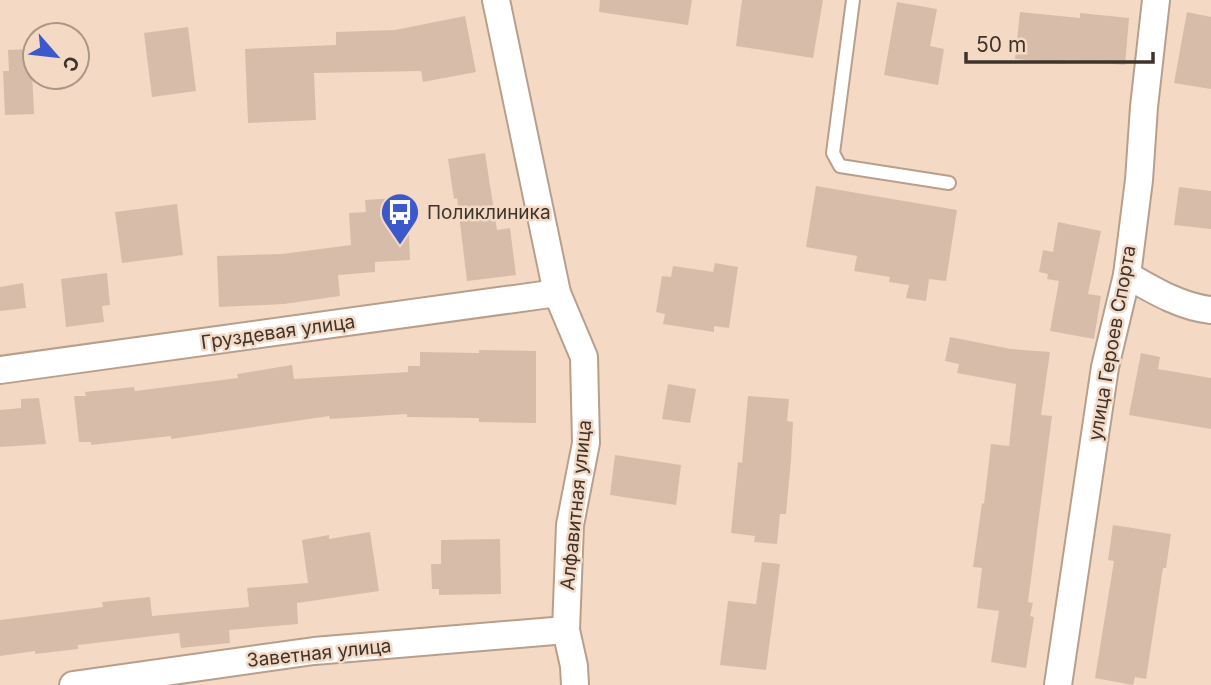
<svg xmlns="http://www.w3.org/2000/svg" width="1211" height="685" font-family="Inter,sans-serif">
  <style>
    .building { fill: #d7bda9 }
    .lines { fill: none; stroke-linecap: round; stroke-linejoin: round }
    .service-casing { stroke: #b89f8c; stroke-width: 16 }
    .minor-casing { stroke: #b89f8c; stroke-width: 30 }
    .service { stroke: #fff; stroke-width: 12 }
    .minor { stroke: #fff; stroke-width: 26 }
    .labels { text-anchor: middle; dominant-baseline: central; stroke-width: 5; stroke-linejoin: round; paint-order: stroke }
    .poi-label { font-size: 19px; fill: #3e342c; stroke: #f4d9c5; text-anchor: start }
    .street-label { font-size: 19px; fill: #3e342c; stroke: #f4d9c5 }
  </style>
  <rect width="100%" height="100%" fill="#f4d9c5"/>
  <g class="building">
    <path d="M600,0H692L688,25L599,12Z"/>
    <path d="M742,0H823L813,58L736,46Z"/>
    <path d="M897,2L937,9L930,46L944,49L938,85L884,75Z"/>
    <path d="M1020,12L1080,18V13L1129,18L1125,65L1065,60V64L1015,59Z"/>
    <path d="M1187,12L1211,17V89L1174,83Z"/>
    <path d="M465,16L476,72L423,82L421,71L314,73L316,120L248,123L245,49L336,45V32L395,30Z"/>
    <path d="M188,27L196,91L152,97L144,33Z"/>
    <path d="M31,49L34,114L5,115L3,71H9L8,50Z"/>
    <path d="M485,153L497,230L510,228L516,275L467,281L457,198L454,199L448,159Z"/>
    <path d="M816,186L957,210L946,281L929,279L926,301L906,298L909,285L889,282L890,277L854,271L857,256L806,247Z"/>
    <path d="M1179,187L1211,191V229L1174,225Z"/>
    <path d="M396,198L397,214L408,213L410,260L375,262V272L338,275L340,296L284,304L219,307L217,256L282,254L351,245L349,213L366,212L365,200Z"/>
    <path d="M177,204L183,255L122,263L115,212Z"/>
    <path d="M1058,222L1101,231L1088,294L1101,296L1094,339L1050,331L1059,281L1047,279L1048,274L1039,272L1043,250L1053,252Z"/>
    <path d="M715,263L738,267L729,328L714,326V332L663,324L665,314L656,312L662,276L671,277L673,266L713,272Z"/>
    <path d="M107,273L110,305L102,306L104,322L66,327L61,279Z"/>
    <path d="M23,283L26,308L0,311V287Z"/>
    <path d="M950,337L1011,349L1050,352L1041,415L1052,416L1028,602L1033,603L1030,616L1034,617L1026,668L991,662L999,611L977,608L982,568L973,567L982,503L984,504L991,444L1009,446L1016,384L957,373L959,364L945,361Z"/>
    <path d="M479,350L536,351V423L479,422V418L407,417V414L330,419L329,416L171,439V436L91,445V442H79L74,396H86L85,392L134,387L135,391L238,378L237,374L292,365L294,379L408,372V366H420V352L479,353Z"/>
    <path d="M1141,353L1160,357L1158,369L1211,378V429L1129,415Z"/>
    <path d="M668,384L696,389L690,423L662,419Z"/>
    <path d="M748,396L789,399L787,421L793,422L791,460L786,514H780L777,544L754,542L755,536L731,533L738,462L742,463Z"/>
    <path d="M39,398L46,444L0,447V410L21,408V399Z"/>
    <path d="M615,455L681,465L676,505L610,495Z"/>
    <path d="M1113,525L1171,534L1166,568H1163L1146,679L1135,677L1133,685L1095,678L1114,561L1108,560Z"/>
    <path d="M370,532L379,591L297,603L298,624L229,630L230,643L181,648L179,633L78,645V649L35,654V651L0,656V620L103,607L102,602L150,597L152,616L249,607L247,588L308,583L302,540L329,535V539Z"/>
    <path d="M500,539L501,594L439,595V589H432L431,564H441V540Z"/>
    <path d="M762,562L780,564L766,670L720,665L728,601L756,604Z"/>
  </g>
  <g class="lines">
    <g class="service-casing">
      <path id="service" d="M853,0L833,153L840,166L949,183"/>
    </g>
    <g class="minor-casing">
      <g id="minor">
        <path d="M496,0L557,293L584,357L586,443L570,525L566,630L574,666L575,685"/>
        <path d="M1127,275C1153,290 1181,307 1211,310"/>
        <path d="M0,370L557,293"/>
        <path d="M73,685L314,651L566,630"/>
        <path d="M1058,685L1105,367L1127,275L1139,180L1144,107L1156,0"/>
      </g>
    </g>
    <use href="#service" class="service"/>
    <use href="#minor" class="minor"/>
  </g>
  <defs>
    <g id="bus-pin" transform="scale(2.0125)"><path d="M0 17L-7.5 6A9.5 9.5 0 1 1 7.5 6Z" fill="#3c59cc" stroke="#f4d9c5"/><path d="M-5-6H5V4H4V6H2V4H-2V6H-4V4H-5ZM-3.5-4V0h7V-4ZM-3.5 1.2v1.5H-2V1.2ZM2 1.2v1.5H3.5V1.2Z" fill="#fff"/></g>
  </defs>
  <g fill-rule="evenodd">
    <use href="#bus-pin" x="400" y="212"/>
  </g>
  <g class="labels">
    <g class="poi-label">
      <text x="427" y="212">Поликлиника</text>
    </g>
    <g class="street-label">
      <text transform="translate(278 332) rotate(-8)">Груздевая улица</text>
      <text transform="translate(1112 343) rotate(-80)">улица Героев Спорта</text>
      <text transform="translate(576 505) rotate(-84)">Алфавитная улица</text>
      <text transform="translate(319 653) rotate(-6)">Заветная улица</text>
    </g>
  </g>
  <g transform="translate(56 56) rotate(118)"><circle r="33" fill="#f4d9c5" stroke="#ab9788" stroke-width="2"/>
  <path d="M0-5L12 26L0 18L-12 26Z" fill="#3c59cc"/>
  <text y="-10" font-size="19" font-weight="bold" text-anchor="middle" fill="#3e342c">С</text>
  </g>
  <path d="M966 52v10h187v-10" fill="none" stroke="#3e342c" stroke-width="3.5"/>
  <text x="976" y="52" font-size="21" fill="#3e342c" stroke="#f4d9c5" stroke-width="5" paint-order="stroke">50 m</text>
</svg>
